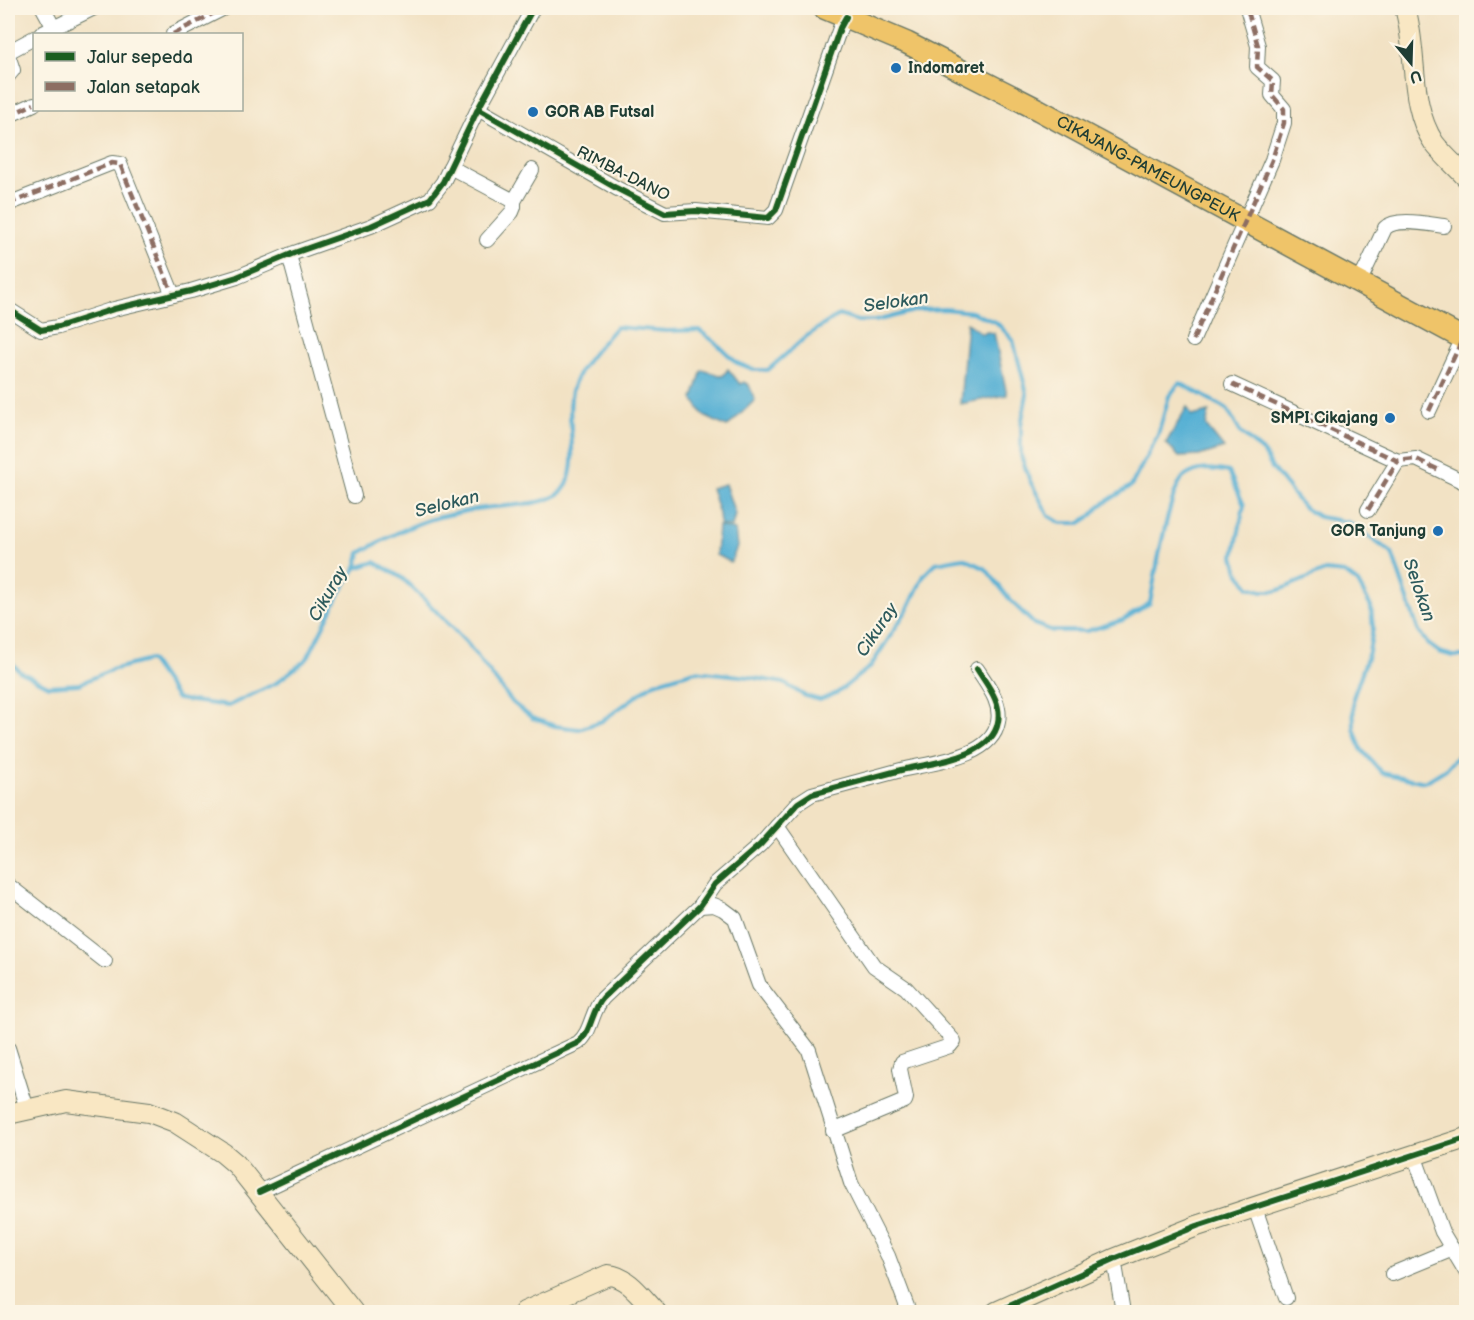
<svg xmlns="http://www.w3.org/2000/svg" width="1474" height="1320" font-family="'Balsamiq Sans',sans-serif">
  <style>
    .water { fill: #57b0d4; stroke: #3b7684; stroke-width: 1.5 }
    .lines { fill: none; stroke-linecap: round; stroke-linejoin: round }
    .stream { stroke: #57b0d4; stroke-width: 4 }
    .street-casing { stroke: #697766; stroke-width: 16 }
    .secondary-casing { stroke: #697766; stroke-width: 22 }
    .primary-casing { stroke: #697766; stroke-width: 24 }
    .street { stroke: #fff; stroke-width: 14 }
    .secondary { stroke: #f9e7c3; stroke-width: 20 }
    .primary { stroke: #efc469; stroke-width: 21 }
    .quiet { stroke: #8d6e63; stroke-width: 4.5; stroke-dasharray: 9 4.5; stroke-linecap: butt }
    .cycleway-casing { stroke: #fcf5e5; stroke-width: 10 }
    .cycleway { stroke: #1b5e20; stroke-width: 6 }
    .poi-dot { fill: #1f6fb2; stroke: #fcf5e5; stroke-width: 2 }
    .labels { text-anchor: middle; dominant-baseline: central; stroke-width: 4.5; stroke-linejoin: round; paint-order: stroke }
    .poi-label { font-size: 16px; font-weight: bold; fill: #1f3d34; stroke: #fcf5e5; text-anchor: start }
    .street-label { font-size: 16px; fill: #1f3d34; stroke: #fcf5e5 }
    .water-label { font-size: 18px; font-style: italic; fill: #2d5a5c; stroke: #fcf5e5 }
  </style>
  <rect width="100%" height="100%" fill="#fcf5e5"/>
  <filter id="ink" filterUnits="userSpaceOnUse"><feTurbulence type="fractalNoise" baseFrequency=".0167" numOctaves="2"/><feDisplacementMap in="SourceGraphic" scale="12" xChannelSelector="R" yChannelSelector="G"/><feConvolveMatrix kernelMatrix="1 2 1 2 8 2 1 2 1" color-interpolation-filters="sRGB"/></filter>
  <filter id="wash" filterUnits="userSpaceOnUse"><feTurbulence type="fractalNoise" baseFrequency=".008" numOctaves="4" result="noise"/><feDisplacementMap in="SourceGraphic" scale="24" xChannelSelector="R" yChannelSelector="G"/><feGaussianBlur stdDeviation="1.35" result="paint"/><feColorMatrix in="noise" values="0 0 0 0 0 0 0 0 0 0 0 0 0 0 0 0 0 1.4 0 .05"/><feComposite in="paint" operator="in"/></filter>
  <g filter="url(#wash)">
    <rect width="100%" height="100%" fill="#f2e2c4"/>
    <g class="water">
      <path d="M967,323L982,334L987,332L994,333L1007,395L960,404Z"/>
      <path d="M728,369L740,384L744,382L749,385L755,400L727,427L704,416L693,399L702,370L723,376Z"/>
      <path d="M1187,407L1192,416L1209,412L1206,426L1224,448L1199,456L1179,457L1166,443Z"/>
      <path d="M725,484L735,514L732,527L720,525L719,514L711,488Z"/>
      <path d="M718,526L735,530L737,547L731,562L716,555Z"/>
    </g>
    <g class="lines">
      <g class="stream">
        <path d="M356,568L360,553C386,538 410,525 439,517C454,514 469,510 484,508C504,505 555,507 566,486C580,458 565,422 572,391C578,366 600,346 616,327L667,331L699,330L716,343L737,363L755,370H768L808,335L839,315L857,321H875L918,310L945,309L972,312L997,323L1013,340L1027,394L1021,425V456L1030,481L1049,516L1061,523H1080L1091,516L1101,505L1131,486L1158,435L1169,396L1180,383L1227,409L1241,433L1264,453L1272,468L1303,507L1319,517L1348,522L1392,553L1418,630L1427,643L1439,652L1453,656H1466"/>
        <path d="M8,658L19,671L48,686L79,684L111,670L150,660L177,699L228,706L276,683L307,659L340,593L356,568L375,562L402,578L429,604L466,642L513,703L532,718L555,726L579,729L602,721L654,683L695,671L749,677L784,683L805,696L820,700L837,693L871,666L910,605L924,575L936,563L963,558L986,569L1011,601L1034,624L1053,631H1087L1123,620L1150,603C1154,582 1169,488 1184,477C1199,466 1214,469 1229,472L1244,505L1234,556L1238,571L1249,587L1262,591H1277L1325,571L1345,573L1358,583L1371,607L1373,628L1369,652L1353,698L1354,728L1361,749L1382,773L1425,782L1446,769L1466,746"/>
      </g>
    </g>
  </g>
  <g filter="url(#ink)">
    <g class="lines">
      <g class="street-casing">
        <g id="street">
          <path d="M43,8L54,28"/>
          <path d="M41,34L94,8"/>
          <path d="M173,34L224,8"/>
          <path d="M8,52L34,38"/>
          <path d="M8,55L13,70L8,76"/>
          <path d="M478,109L616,188L665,213L696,211L768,218L776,210L840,28L846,17"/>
          <path d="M8,116L34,104"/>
          <path d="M450,167L514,201V207L512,212L487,240"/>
          <path d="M514,201L532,170"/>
          <path d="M8,204L112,163L120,164L173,295"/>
          <path d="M289,255L354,496"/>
          <path d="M1360,281L1385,228C1396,217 1428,224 1444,226"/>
          <path d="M8,309L41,330L58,327L114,309L191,291L237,277L294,253L371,226L430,199L443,182L478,109L533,8"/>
          <path d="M1193,340L1272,160L1284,123V109L1272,95L1273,81L1257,67L1258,46L1247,8"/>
          <path d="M1232,384L1398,461L1416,459L1466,483"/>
          <path d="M1429,411L1463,338"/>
          <path d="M1368,510L1398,461"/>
          <path d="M777,826L874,966L906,988L954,1041L950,1046L902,1062L900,1069L906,1098L905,1101L833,1131"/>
          <path d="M8,885L105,961"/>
          <path d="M700,906L714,905L723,909L735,918L759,985L809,1050L851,1183L888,1256L909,1312"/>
          <path d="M8,1048L27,1109"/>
          <path d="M1414,1155L1442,1232L1466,1272"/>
          <path d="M259,1192L578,1043C592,1032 591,1011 603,998L700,906L715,884L760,845L798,803L812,794C842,786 871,778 901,770C928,763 992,759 998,722C1002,702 987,685 977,669"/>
          <path d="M1255,1208L1286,1298"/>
          <path d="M1114,1259L1123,1312"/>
          <path d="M1392,1274L1453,1249"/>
        </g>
      </g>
      <g class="secondary-casing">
        <g id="secondary">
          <path d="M1405,8C1418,51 1408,104 1434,143C1443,155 1456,166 1466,177"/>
          <path d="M8,1114L66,1101L149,1112L175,1122L223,1153L236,1164L353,1312"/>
          <path d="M524,1312L608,1275C628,1276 643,1299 656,1312"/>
          <path d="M996,1312L1114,1259L1197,1226L1466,1138"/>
        </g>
      </g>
      <g class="primary-casing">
        <g id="primary">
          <path id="s1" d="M824,8L907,43L1039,110L1466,340"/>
        </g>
      </g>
      <use href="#street" class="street"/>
      <use href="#secondary" class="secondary"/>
      <use href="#primary" class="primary"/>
      <g class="quiet">
        <path d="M173,34L224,8"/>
        <path d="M8,116L34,104"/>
        <path d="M8,204L112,163L120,164L173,295L169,296"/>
        <path d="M1193,340L1272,160L1284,123V109L1272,95L1273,81L1257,67L1258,46L1247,8"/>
        <path d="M1232,384L1398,461L1416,459L1439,470"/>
        <path d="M1429,411L1463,338"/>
        <path d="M1368,510L1398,461"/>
      </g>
      <g class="cycleway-casing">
        <g id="cycleway">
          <path d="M478,109L616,188L665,213L696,211L768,218L776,210L840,28L846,17"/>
          <path d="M8,309L41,330L58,327L114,309L191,291L237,277L294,253L371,226L430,199L443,182L478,109L533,8"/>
          <path d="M259,1192L578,1043C592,1032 591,1011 603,998L700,906L715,884L760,845L798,803L812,794C842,786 871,778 901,770C928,763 992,759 998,722C1002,702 987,685 977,669"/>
          <path d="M996,1312L1114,1259L1197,1226L1466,1138"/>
        </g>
      </g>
      <use href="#cycleway" class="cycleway"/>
    </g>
  </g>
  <g class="poi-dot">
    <circle cx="896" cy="68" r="6"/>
    <circle cx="533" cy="112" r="6"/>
    <circle cx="1390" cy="418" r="6"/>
    <circle cx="1438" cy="531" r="6"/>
  </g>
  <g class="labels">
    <g class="poi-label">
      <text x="908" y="68">Indomaret</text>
      <text x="545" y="112">GOR AB Futsal</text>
      <text x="1378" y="418" text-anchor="end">SMPI Cikajang</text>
      <text x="1426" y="531" text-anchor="end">GOR Tanjung</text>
    </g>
    <g class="street-label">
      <text stroke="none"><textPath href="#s1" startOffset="362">CIKAJANG-PAMEUNGPEUK</textPath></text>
      <text transform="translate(623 174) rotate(27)">RIMBA-DANO</text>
    </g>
    <g class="water-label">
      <text transform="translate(896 302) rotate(-8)">Selokan</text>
      <text transform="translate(447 504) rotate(-14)">Selokan</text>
      <text transform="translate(1419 590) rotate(71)">Selokan</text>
      <text transform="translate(328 594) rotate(-60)">Cikuray</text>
      <text transform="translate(877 630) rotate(-56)">Cikuray</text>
    </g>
  </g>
  <rect width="1474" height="1320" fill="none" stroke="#fcf5e5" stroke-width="30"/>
  <rect x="33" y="33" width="210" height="78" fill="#fcf5e5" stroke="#a4ab9e" stroke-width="1.5"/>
  <rect x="45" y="52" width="30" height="9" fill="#1b5e20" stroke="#a4ab9e" stroke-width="1.5"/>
  <text x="87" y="63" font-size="18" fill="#1f3d34">Jalur sepeda</text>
  <rect x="45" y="82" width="30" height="9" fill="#8d6e63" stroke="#a4ab9e" stroke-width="1.5"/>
  <text x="87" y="93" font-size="18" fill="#1f3d34">Jalan setapak</text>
  <g transform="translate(1411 63) rotate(161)" stroke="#fcf5e5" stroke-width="4.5" paint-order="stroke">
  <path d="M0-4.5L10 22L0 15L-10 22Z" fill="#1f3d34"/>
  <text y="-9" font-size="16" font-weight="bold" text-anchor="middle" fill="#1f3d34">U</text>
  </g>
</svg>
